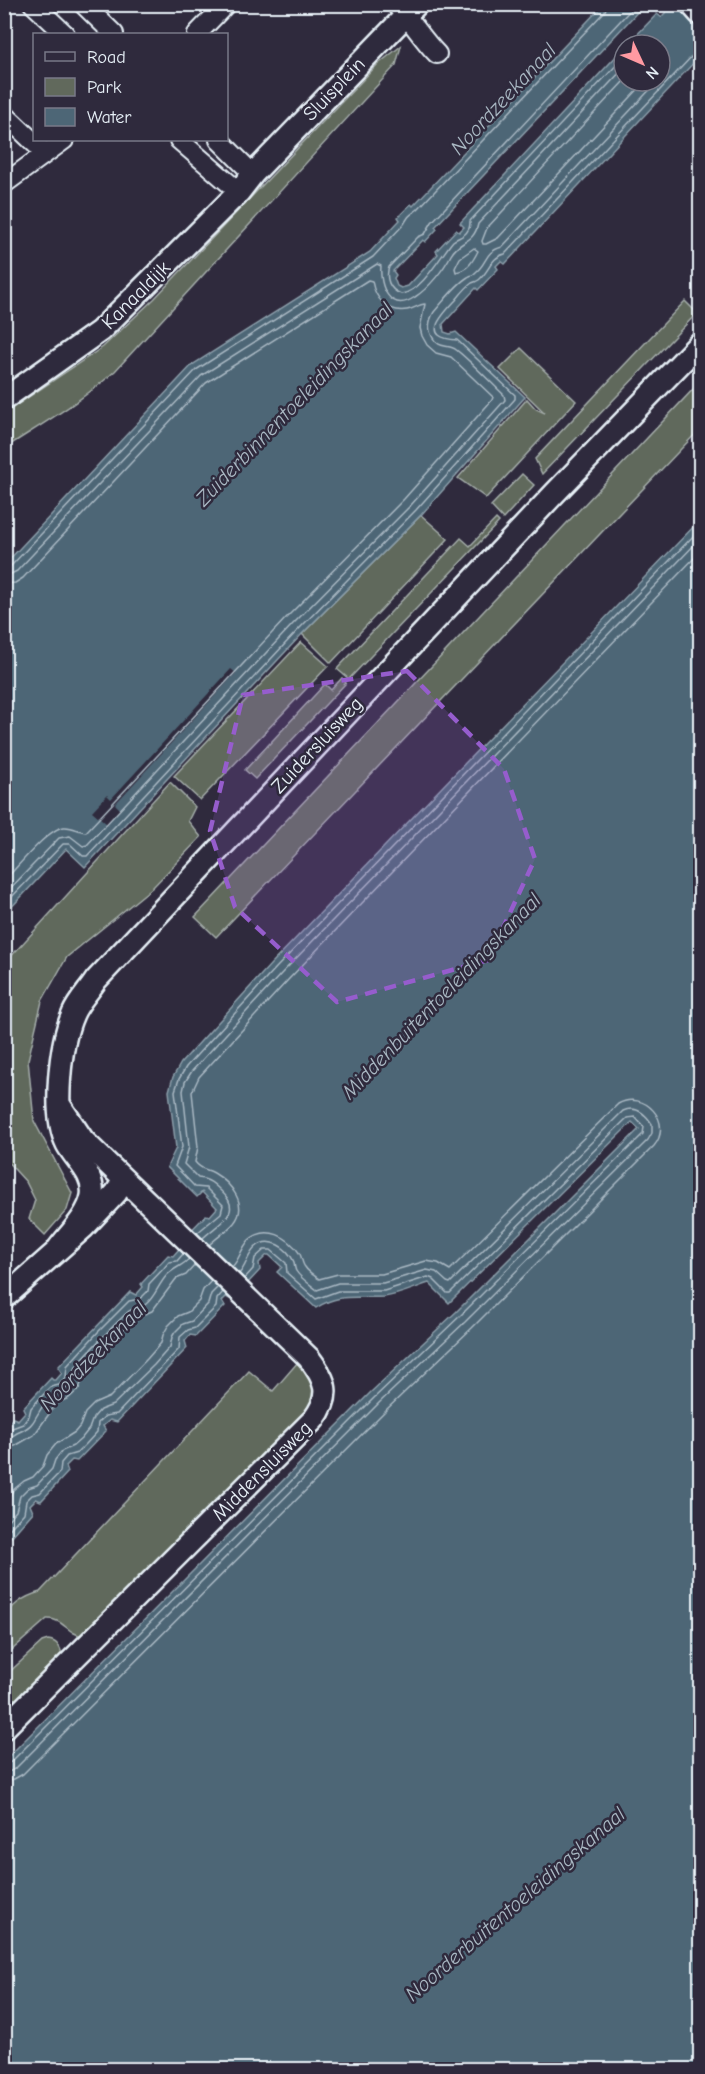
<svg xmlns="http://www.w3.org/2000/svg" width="705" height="2074" font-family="'Comic Neue',sans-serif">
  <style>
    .green { fill: #61695c; stroke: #a4adaa; stroke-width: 1.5 }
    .water { fill: #4d6676; stroke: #8b9eaa; stroke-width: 1.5 }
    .pier { fill: #2f2a3d }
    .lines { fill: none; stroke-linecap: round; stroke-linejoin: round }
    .shore { stroke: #aab9c4; stroke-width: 1.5 }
    .minor-casing { stroke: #e8f1f8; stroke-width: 22 }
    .tertiary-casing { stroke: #e8f1f8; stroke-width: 26 }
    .minor { stroke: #2f2a3d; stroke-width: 18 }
    .tertiary { stroke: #2f2a3d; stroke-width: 21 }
    .marked { fill: #965dcd; fill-opacity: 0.2; stroke: #965dcd; stroke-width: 4.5; stroke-dasharray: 12 8; stroke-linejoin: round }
    .labels { text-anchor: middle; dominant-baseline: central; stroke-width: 5; stroke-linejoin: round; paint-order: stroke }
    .street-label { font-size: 20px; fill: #e8f1f8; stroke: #2f2a3d }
    .water-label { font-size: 21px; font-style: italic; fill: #aab9c4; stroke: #2f2a3d }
  </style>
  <rect width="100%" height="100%" fill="#2f2a3d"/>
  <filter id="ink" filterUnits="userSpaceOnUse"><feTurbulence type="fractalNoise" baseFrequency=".0167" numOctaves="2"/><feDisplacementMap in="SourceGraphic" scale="12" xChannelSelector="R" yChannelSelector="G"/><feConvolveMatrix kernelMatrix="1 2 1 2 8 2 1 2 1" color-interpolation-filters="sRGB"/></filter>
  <g filter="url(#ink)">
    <g class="green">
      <path d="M401,46L396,65L115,371C82,401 42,424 5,448V413L103,347L154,299L377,65Z"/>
      <path d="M685,301L697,313L542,474L535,459Z"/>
      <path d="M521,348L576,401L486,498L458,478L527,399L536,409L545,413L500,369Z"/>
      <path d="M700,382V429L216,937L195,917Z"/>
      <path d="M522,474L534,485L503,519L491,506Z"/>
      <path d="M421,515L448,539L331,663L302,634Z"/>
      <path d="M496,519L499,522L349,679L337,669L461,538L470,546Z"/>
      <path d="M301,642L328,666L200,800L174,776Z"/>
      <path d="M342,678L346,683L255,779L245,770L325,684L331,690Z"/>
      <path d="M170,782L195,807L188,821L201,837L153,887L67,957L42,1001L28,1060L34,1121L72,1193L67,1210L45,1235L29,1219L35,1200L26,1182L5,1159V963Z"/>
      <path d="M298,1362L307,1371L313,1384L312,1402L280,1443L84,1636C68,1635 63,1618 47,1619L5,1656C5,1645 3,1633 5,1622C7,1606 26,1596 40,1592L249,1371L273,1391Z"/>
      <path d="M48,1640C57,1641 61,1647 62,1656L5,1716V1676L42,1642Z"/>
    </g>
    <g class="water">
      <path d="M603,5H644L435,227L437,229L425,242L423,240L393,271L396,275L394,278L397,286L401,288L408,286L438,254L436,251L456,230L459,232L464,227L460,223L624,48V81H660V45H627L657,14L661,17L666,12L664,9L668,5H700V48L697,51L700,56L505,264L501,261L496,266L498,269L478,290L476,288L443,324L444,332L450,334L456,332L525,397L421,515L302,634L85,867L66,849L5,914V564L192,365L370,252L400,220L398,217L411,204L413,206Z"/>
      <path d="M700,520V2069H5V1760L371,1392L456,1312L639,1129L632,1122L449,1303L429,1283C414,1288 399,1295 384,1297C358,1299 340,1292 316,1308L277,1272L282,1267L269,1255H267L259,1263L260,1270L232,1300L226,1297L222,1301L225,1306L196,1336L190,1335L185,1341L187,1348L117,1422L110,1420L103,1426L106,1431L77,1461L72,1460L66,1466L68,1472L41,1501L36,1499L30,1505L33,1512L5,1544V1427L13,1418L18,1420L25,1412L23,1408L51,1378L53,1380H56L62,1373L58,1367L130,1292L136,1295L143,1287L141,1284L168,1255L173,1256L180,1248L178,1244L206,1215L210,1216L217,1208L202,1192L197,1197L167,1167L176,1148L169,1091L173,1077L181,1063L271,964Z"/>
    </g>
    <path class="pier" d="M231,669L236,673L115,804L120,809L107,824L92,811L107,795L111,799Z"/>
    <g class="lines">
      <g class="shore">
        <path d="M624,57L470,221C470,224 470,228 468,230C465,237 458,237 453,241C441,255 422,292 401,294C389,290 385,278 389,267L418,237L425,234L432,222L636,4"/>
        <path d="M624,81L487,228L482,241L483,244H486L498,238L646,81"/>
        <path d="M474,248L478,251C473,261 468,270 456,272L455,268L460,258Z"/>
        <path d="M4,568L11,566L196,370L373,257L404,224C410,214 409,216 418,209L605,11L607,4"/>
        <path d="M4,575L11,574L17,571L201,376L377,264L381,266C379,286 390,314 415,297C429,288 444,269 451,255C459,240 474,244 478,224L624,68"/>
        <path d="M4,584L15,583L23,578L206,383L368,280L372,281C375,299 388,313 407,310C414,309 419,304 425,304L420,328L422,336L427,345L436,353L451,357L493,397L492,400L404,499L286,618L86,832C79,832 73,826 64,827C47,829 17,868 4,881"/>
        <path d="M4,895L59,838L70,836L83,846L87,845L292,625L411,505L505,400L504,395C496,388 460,350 453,348C444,345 438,347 433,338C427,329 429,320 434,312C444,301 455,285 468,277C474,273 470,278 476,272C488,262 484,252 502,247L658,81"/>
        <path d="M4,905L63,844H70L83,856H87L298,630L416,510L515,399V395L457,340C419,338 442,315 456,300C460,295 466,287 472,283C475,282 478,281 480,279C490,270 491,257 505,254L694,54L700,52"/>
        <path d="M197,1233L221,1213L223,1205L206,1188L195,1187L175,1166L182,1147L175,1091L179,1079L186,1067L276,968L700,529"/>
        <path d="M202,1239C216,1224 245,1214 222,1192C214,1184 209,1179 198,1178L184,1164L189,1147L183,1091L185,1082L192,1071L281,974L700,539"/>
        <path d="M209,1245C217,1237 226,1232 234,1223C249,1205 231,1183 214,1173C206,1168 202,1171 195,1162L198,1147L192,1092L199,1077L288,980L700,552"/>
        <path d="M4,1431L23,1424L29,1416L31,1408L42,1396L51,1387L59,1385L66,1378L67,1366L98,1332L129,1301L140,1299L148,1291L149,1284L164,1268L169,1262L177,1261L183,1254"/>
        <path d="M4,1438C11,1438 12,1436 17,1433C39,1424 32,1417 47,1401C55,1393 66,1392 72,1382C75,1377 73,1373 75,1369C78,1361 121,1318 129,1311C134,1307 140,1309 146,1304C155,1297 158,1285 167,1275C174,1268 182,1266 189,1259"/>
        <path d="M4,1447L15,1446L34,1435L54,1407L59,1402L69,1398L79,1389L85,1371L109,1344L135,1318L152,1311L176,1279L186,1275L195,1265"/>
        <path d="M4,1510L13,1490L24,1481L33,1477L43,1466L47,1455L56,1444L75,1432L80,1426L85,1413L94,1404L110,1397L147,1359L161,1343L163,1335L168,1326L178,1316L188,1312L199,1301L203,1290L211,1281"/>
        <path d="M4,1524L16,1511L20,1496L28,1488L37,1485L52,1469L55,1460L62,1451L73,1446L81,1439L89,1429L93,1418L100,1410L113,1405L154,1365L170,1347L172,1337L175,1332L183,1324L192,1321L208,1304L211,1294L218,1287"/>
        <path d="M4,1535L24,1513L26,1501L32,1495L40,1493L60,1472L61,1463L67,1456L77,1453L86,1444L97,1432L98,1423L105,1416L117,1414L159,1370L179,1349L180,1337L188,1330L195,1328L216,1307L217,1299L223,1292"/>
        <path d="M4,1764L11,1762L375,1397L460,1316L643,1134L644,1127L635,1117L627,1118L450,1293H447L433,1279L428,1277L384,1291H338L316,1299L287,1273L286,1263L271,1250H264L255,1258L253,1269L244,1279"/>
        <path d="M4,1772L11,1771L17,1767L380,1402L465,1322L648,1140L652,1133V1124C645,1113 636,1105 623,1111L450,1283L447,1282L436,1272L427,1270L383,1283H338L317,1290C311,1285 300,1278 296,1271C295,1270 294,1263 294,1262C288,1248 269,1235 256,1247C247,1255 247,1265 239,1274"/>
        <path d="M4,1781L14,1779L23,1774L387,1409L472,1328L654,1146C674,1122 644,1089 618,1104L450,1270L438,1263L426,1261L382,1274H338L319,1279C315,1276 308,1272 305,1267C302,1264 302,1258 300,1254C289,1237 267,1224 249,1240C240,1250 240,1259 232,1267"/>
      </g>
      <g class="minor-casing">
        <g id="minor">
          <path d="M33,4L65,34"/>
          <path d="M83,4L114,34"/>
          <path d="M395,4C411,19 422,39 437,54"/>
          <path d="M197,34L226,4"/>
          <path d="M4,114L45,153"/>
          <path d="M179,140L239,192"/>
          <path d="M219,140L253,174"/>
          <path d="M4,184L64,140"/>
        </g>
      </g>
      <g class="tertiary-casing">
        <g id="tertiary">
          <path d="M691,4L700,14"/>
          <path d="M4,399L100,331L239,192L253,174L417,4"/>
          <path d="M58,1249C69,1234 89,1215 92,1196C95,1174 76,1161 67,1144C52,1115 60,1043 73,1014C78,1002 89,991 96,980L555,493L700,343"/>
          <path d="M4,1298L83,1228L116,1193L124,1180"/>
          <path d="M4,1728L314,1419C332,1395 326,1380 309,1358L83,1140L61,1107"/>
        </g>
      </g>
      <use href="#minor" class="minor"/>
      <use href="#tertiary" class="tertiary"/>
    </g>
  </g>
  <path class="marked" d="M407,671L504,769L535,859L488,960L337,1002L235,907L210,831L243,695Z"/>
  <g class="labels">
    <g class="street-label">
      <text transform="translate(334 89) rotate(-46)">Sluisplein</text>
      <text transform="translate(136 295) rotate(-45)">Kanaaldijk</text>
      <text transform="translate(317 745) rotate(-47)">Zuidersluisweg</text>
      <text transform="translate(262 1471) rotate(-45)">Middensluisweg</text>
    </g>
    <g class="water-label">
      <text transform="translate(503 99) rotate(-47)">Noordzeekanaal</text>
      <text transform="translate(294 404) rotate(-46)">Zuiderbinnentoeleidingskanaal</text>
      <text transform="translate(441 996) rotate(-46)">Middenbuitentoeleidingskanaal</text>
      <text transform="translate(93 1356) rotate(-46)">Noordzeekanaal</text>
      <text transform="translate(515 1904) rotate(-41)">Noorderbuitentoeleidingskanaal</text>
    </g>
  </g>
  <rect width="705" height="2074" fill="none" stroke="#2f2a3d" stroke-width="24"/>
  <rect x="12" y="12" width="681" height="2050" fill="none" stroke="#e8f1f8" stroke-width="2" filter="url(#ink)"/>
  <rect x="33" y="33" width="195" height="108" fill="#2f2a3d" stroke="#797a88" stroke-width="1.5"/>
  <rect x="45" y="52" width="30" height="9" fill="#2f2a3d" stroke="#797a88" stroke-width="1.5"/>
  <text x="87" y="63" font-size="18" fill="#e8f1f8">Road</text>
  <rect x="45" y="78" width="30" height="18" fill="#61695c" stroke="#797a88" stroke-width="1.5"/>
  <text x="87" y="93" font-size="18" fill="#e8f1f8">Park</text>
  <rect x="45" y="108" width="30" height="18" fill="#4d6676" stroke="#797a88" stroke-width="1.5"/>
  <text x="87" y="123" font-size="18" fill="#e8f1f8">Water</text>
  <g transform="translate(642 63) rotate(134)"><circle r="28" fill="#2f2a3d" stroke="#797a88" stroke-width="1.5"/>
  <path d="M0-4.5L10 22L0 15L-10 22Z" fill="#ff9aa2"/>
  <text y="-9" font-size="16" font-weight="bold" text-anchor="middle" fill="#e8f1f8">N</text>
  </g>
</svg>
